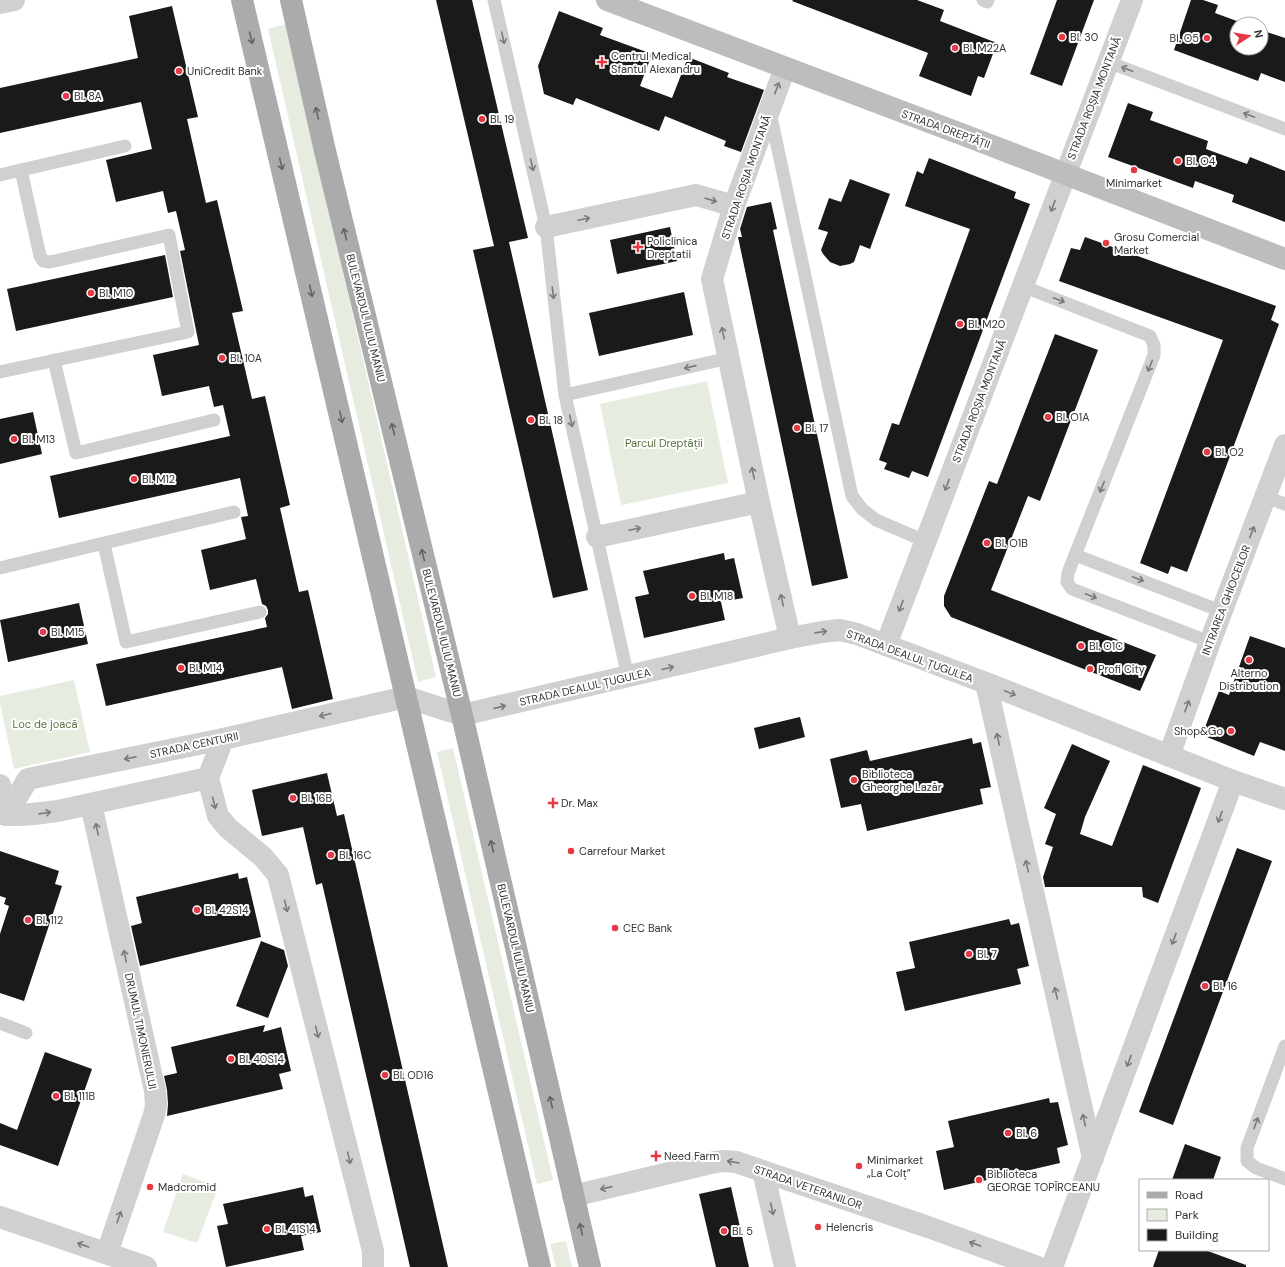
<svg xmlns="http://www.w3.org/2000/svg" width="1285" height="1267" font-family="'DM Sans',sans-serif">
  <style>
    .green { fill: #e6ecdf }
    .building { fill: #1a1a1a }
    .lines { fill: none; stroke-linecap: round; stroke-linejoin: round }
    .lane { stroke: #d0d0d0; stroke-width: 13 }
    .street { stroke: #d0d0d0; stroke-width: 22 }
    .secondary { stroke: #bdbdbd; stroke-width: 22 }
    .primary { stroke: #ababab; stroke-width: 22 }
    .oneway { stroke: #636363 }
    .oneway2 { stroke: #7a7a7a }
    .poi-dot { fill: #e63946; stroke: #fff; stroke-width: 1.5 }
    .labels { text-anchor: middle; dominant-baseline: central; stroke-width: 4; stroke-linejoin: round; paint-order: stroke }
    .poi-label { font-size: 11px; fill: #333; stroke: #fff; text-anchor: start }
    .street-label { font-size: 11px; fill: #333; stroke: #fff }
    .park-label { font-size: 11px; fill: #56703f; stroke: #fff }
  </style>
  <rect width="100%" height="100%" fill="#fff"/>
  <g class="green">
    <path d="M286,24L436,677L418,682L268,29Z"/>
    <path d="M707,381L728,483L621,505L600,404Z"/>
    <path d="M74,680L90,752L14,769L0,703V696Z"/>
    <path d="M453,748L553,1180L537,1184L437,752Z"/>
    <path d="M183,1174L218,1187L197,1243L163,1232Z"/>
    <path d="M566,1241L572,1267H556L550,1244Z"/>
  </g>
  <g class="building">
    <path d="M436,0H472L528,238L504,243L509,242L588,590L553,598L473,250L494,246Z"/>
    <path d="M793,0H917L944,10L940,21L997,43L984,78L978,76L971,96L919,76L928,53L792,1Z"/>
    <path d="M1057,0H1094L1062,86L1030,74Z"/>
    <path d="M1191,0H1203L1218,5L1215,13L1245,24H1237V48H1261V30L1285,38V82L1261,73L1258,81L1174,50Z"/>
    <path d="M172,6L198,117L187,119L206,203L217,200L243,311L232,313L252,399L265,396L290,505L280,508L299,592L308,590L333,699L292,709L282,667L106,706L96,664L267,627L265,618L268,614V610L266,606L262,604L256,579L210,590L201,550L246,539L241,517L248,516L240,478L59,518L50,476L230,436L223,405L214,407L209,386L162,396L153,355L199,345L180,251L185,250L176,211L168,213L163,191L116,202L106,160L152,149L141,102L0,133V88L138,58L129,16Z"/>
    <path d="M559,11L603,28L600,35L652,54L640,86L672,98L688,57L729,73L727,77L764,90L741,152L724,146L726,141L665,116L659,131L576,98L573,105L544,94L538,66Z"/>
    <path d="M1128,103L1153,112L1150,120L1208,141L1206,149L1247,164L1250,157L1285,171V222L1232,202L1234,195L1195,181L1193,188L1108,157Z"/>
    <path d="M929,158L1016,192L1014,198L1030,204L928,477L912,471L909,478L884,469L887,463L879,460L892,423L899,425L970,229L905,206L917,171L923,174Z"/>
    <path d="M850,179L890,194L870,249L860,245L854,262L850,264L840,266L830,262L823,254L821,250L828,232L818,229L829,198L841,202Z"/>
    <path d="M771,202L777,229L773,230L848,578L812,586L738,237H742L740,229L747,207Z"/>
    <path d="M670,227L677,261L617,274L610,240Z"/>
    <path d="M1085,237L1276,306L1271,320L1279,324L1187,572L1171,566L1168,574L1140,563L1223,340L1059,281L1071,248L1080,250Z"/>
    <path d="M165,255L173,297L16,331L7,289Z"/>
    <path d="M684,292L693,335L599,356L589,313Z"/>
    <path d="M1055,334L1098,350L1040,501L1028,496L991,590L1156,655L1140,691L951,617L944,606V596L989,481L997,484Z"/>
    <path d="M33,412L42,454L0,464V419Z"/>
    <path d="M724,553L725,560L734,558L743,598L721,602L725,620L644,638L635,597L649,594L643,571Z"/>
    <path d="M79,603L88,644L8,662L0,620Z"/>
    <path d="M1250,636L1285,648V751L1260,742L1254,756L1202,735L1219,691L1229,695Z"/>
    <path d="M800,717L805,737L759,749L754,728Z"/>
    <path d="M972,738L973,744L981,742L991,787L980,789L983,804L867,831L861,804L841,808L830,759L867,750L870,761Z"/>
    <path d="M1072,744L1110,761L1085,817L1080,834L1112,846L1143,765L1201,788L1158,903L1143,897L1142,887H1045L1043,877L1053,847L1045,844L1056,814L1044,808Z"/>
    <path d="M327,773L337,816L344,814L448,1267H410L322,883L316,885L303,827L262,836L252,790Z"/>
    <path d="M1237,848L1272,861L1173,1125L1139,1112Z"/>
    <path d="M0,851L59,871L55,884L62,886L24,1001L0,993V934L9,906L4,904L6,898L0,896Z"/>
    <path d="M238,873L239,879L247,877L261,937L140,966L131,926L142,923L136,897Z"/>
    <path d="M1009,919L1011,925L1019,923L1029,966L1017,969L1021,984L905,1011L896,972L915,968L909,942Z"/>
    <path d="M261,941L284,950L288,966L268,1018L236,1006Z"/>
    <path d="M265,1025L263,1032L281,1027L291,1071L279,1074L283,1089L167,1116L168,1104L167,1090L164,1076L177,1073L171,1047Z"/>
    <path d="M45,1052L92,1069L58,1166L0,1145V1123L17,1130Z"/>
    <path d="M1049,1098L1050,1103L1058,1102L1068,1145L1057,1148L1060,1163L944,1190L936,1151L954,1147L948,1121Z"/>
    <path d="M1185,1144L1221,1157L1213,1180H1172Z"/>
    <path d="M303,1187L305,1197L313,1195L321,1232L301,1236L304,1250L226,1267L217,1226L228,1224L223,1204Z"/>
    <path d="M731,1187L749,1267H716L699,1194Z"/>
    <path d="M1159,1250H1205L1246,1265V1267H1153Z"/>
  </g>
  <g class="lines">
    <g class="lane">
      <path d="M494,0L546,227L565,395L628,677"/>
      <path d="M983,0L987,2L988,0"/>
      <path d="M1108,62L1285,129"/>
      <path d="M770,112L852,496L862,509L876,520L925,541"/>
      <path d="M0,175L125,146"/>
      <path d="M1022,286L1150,336L1154,345V355L1068,573L1067,582L1072,589L1210,642"/>
      <path d="M54,360L76,453L214,420"/>
      <path d="M0,372L188,332L169,235L50,262L43,261L40,256L21,170"/>
      <path d="M565,395L729,358"/>
      <path d="M1265,497L1285,504"/>
      <path d="M104,544L126,642L260,612"/>
      <path d="M1075,555L1221,611"/>
      <path d="M0,568L234,512"/>
      <path d="M0,1023L26,1033"/>
      <path d="M1285,1046L1247,1148V1161L1256,1168L1285,1179"/>
    </g>
    <g class="street">
      <path d="M0,3L14,0"/>
      <path d="M785,68L734,206L712,279L759,502L790,638"/>
      <path d="M546,227L696,195L734,206"/>
      <path d="M597,537L759,502"/>
      <path d="M886,645L1132,0"/>
      <path d="M986,683L1093,1158"/>
      <path d="M223,739L208,778L218,816L228,828L263,857L278,875L373,1251V1267"/>
      <path d="M1169,756L1210,642L1285,445"/>
      <path d="M0,785L6,815"/>
      <path d="M91,804L155,1091L156,1105L154,1115L107,1253"/>
      <path d="M0,814C19,817 39,813 58,811L208,778"/>
      <path d="M6,815L28,779L223,739L406,697L462,715L790,638L822,632L840,630L857,634L986,683L1233,781L1285,799"/>
      <path d="M763,1171L785,1267"/>
      <path d="M573,1196L715,1162L725,1161L736,1162L928,1227L1038,1267"/>
      <path d="M0,1217L146,1267"/>
      <path d="M1052,1267L1233,781"/>
    </g>
    <path class="secondary" d="M607,0L977,140L1285,259"/>
    <g class="primary">
      <path d="M242,0L540,1267"/>
      <path d="M291,0L325,151L462,715L590,1267"/>
    </g>
  </g>
  <defs><path id="oneway-shaft" d="M-6 0H5M1.5-3L5.5 0L1.5 3" fill="none" stroke-width="1.6" stroke-linecap="round" stroke-linejoin="round"/></defs>
  <g class="oneway">
    <use href="#oneway-shaft" transform="translate(251 38) rotate(76)"/>
    <use href="#oneway-shaft" transform="translate(317 113) rotate(-103)"/>
    <use href="#oneway-shaft" transform="translate(281 164) rotate(77)"/>
    <use href="#oneway-shaft" transform="translate(345 234) rotate(-104)"/>
    <use href="#oneway-shaft" transform="translate(311 291) rotate(77)"/>
    <use href="#oneway-shaft" transform="translate(341 417) rotate(77)"/>
    <use href="#oneway-shaft" transform="translate(393 429) rotate(-104)"/>
    <use href="#oneway-shaft" transform="translate(423 555) rotate(-104)"/>
    <use href="#oneway-shaft" transform="translate(492 846) rotate(-103)"/>
    <use href="#oneway-shaft" transform="translate(551 1102) rotate(-103)"/>
    <use href="#oneway-shaft" transform="translate(581 1229) rotate(-103)"/>
  </g>
  <g class="oneway2">
    <use href="#oneway-shaft" transform="translate(503 38) rotate(77)"/>
    <use href="#oneway-shaft" transform="translate(1127 69) rotate(-159)"/>
    <use href="#oneway-shaft" transform="translate(777 88) rotate(-69)"/>
    <use href="#oneway-shaft" transform="translate(1249 115) rotate(-159)"/>
    <use href="#oneway-shaft" transform="translate(532 165) rotate(77)"/>
    <use href="#oneway-shaft" transform="translate(711 200) rotate(16)"/>
    <use href="#oneway-shaft" transform="translate(1053 206) rotate(111)"/>
    <use href="#oneway-shaft" transform="translate(584 219) rotate(-12)"/>
    <use href="#oneway-shaft" transform="translate(553 293) rotate(83)"/>
    <use href="#oneway-shaft" transform="translate(1059 300) rotate(21)"/>
    <use href="#oneway-shaft" transform="translate(723 333) rotate(-101)"/>
    <use href="#oneway-shaft" transform="translate(1150 366) rotate(112)"/>
    <use href="#oneway-shaft" transform="translate(690 367) rotate(167)"/>
    <use href="#oneway-shaft" transform="translate(571 421) rotate(77)"/>
    <use href="#oneway-shaft" transform="translate(753 473) rotate(-102)"/>
    <use href="#oneway-shaft" transform="translate(947 485) rotate(111)"/>
    <use href="#oneway-shaft" transform="translate(1102 487) rotate(112)"/>
    <use href="#oneway-shaft" transform="translate(635 529) rotate(-12)"/>
    <use href="#oneway-shaft" transform="translate(1252 532) rotate(-69)"/>
    <use href="#oneway-shaft" transform="translate(1138 579) rotate(21)"/>
    <use href="#oneway-shaft" transform="translate(1091 596) rotate(21)"/>
    <use href="#oneway-shaft" transform="translate(782 600) rotate(-103)"/>
    <use href="#oneway-shaft" transform="translate(901 606) rotate(111)"/>
    <use href="#oneway-shaft" transform="translate(821 632) rotate(-8)"/>
    <use href="#oneway-shaft" transform="translate(668 668) rotate(-14)"/>
    <use href="#oneway-shaft" transform="translate(1010 693) rotate(22)"/>
    <use href="#oneway-shaft" transform="translate(1187 706) rotate(-70)"/>
    <use href="#oneway-shaft" transform="translate(500 707) rotate(-13)"/>
    <use href="#oneway-shaft" transform="translate(325 715) rotate(166)"/>
    <use href="#oneway-shaft" transform="translate(998 739) rotate(-103)"/>
    <use href="#oneway-shaft" transform="translate(130 758) rotate(169)"/>
    <use href="#oneway-shaft" transform="translate(214 803) rotate(76)"/>
    <use href="#oneway-shaft" transform="translate(45 813) rotate(-8)"/>
    <use href="#oneway-shaft" transform="translate(1220 817) rotate(110)"/>
    <use href="#oneway-shaft" transform="translate(97 829) rotate(-102)"/>
    <use href="#oneway-shaft" transform="translate(1027 866) rotate(-103)"/>
    <use href="#oneway-shaft" transform="translate(286 906) rotate(76)"/>
    <use href="#oneway-shaft" transform="translate(1174 939) rotate(110)"/>
    <use href="#oneway-shaft" transform="translate(125 956) rotate(-102)"/>
    <use href="#oneway-shaft" transform="translate(1056 993) rotate(-103)"/>
    <use href="#oneway-shaft" transform="translate(317 1032) rotate(76)"/>
    <use href="#oneway-shaft" transform="translate(1129 1061) rotate(110)"/>
    <use href="#oneway-shaft" transform="translate(1084 1120) rotate(-103)"/>
    <use href="#oneway-shaft" transform="translate(1256 1123) rotate(-70)"/>
    <use href="#oneway-shaft" transform="translate(349 1158) rotate(76)"/>
    <use href="#oneway-shaft" transform="translate(733 1162) rotate(-170)"/>
    <use href="#oneway-shaft" transform="translate(606 1188) rotate(167)"/>
    <use href="#oneway-shaft" transform="translate(772 1209) rotate(77)"/>
    <use href="#oneway-shaft" transform="translate(119 1217) rotate(-71)"/>
    <use href="#oneway-shaft" transform="translate(975 1244) rotate(-160)"/>
    <use href="#oneway-shaft" transform="translate(83 1245) rotate(-161)"/>
  </g>
  <g class="poi-dot">
    <circle cx="1062" cy="37" r="4"/>
    <circle cx="1207" cy="38" r="4"/>
    <circle cx="955" cy="48" r="4"/>
    <path d="M600 56h4v4h4v4h-4v4h-4v-4h-4v-4h4z"/>
    <circle cx="179" cy="71" r="4"/>
    <circle cx="66" cy="96" r="4"/>
    <circle cx="482" cy="119" r="4"/>
    <circle cx="1178" cy="161" r="4"/>
    <circle cx="1134" cy="170" r="4"/>
    <circle cx="1106" cy="243" r="4"/>
    <path d="M636 241h4v4h4v4h-4v4h-4v-4h-4v-4h4z"/>
    <circle cx="91" cy="293" r="4"/>
    <circle cx="960" cy="324" r="4"/>
    <circle cx="222" cy="358" r="4"/>
    <circle cx="1048" cy="417" r="4"/>
    <circle cx="531" cy="420" r="4"/>
    <circle cx="797" cy="428" r="4"/>
    <circle cx="14" cy="439" r="4"/>
    <circle cx="1207" cy="452" r="4"/>
    <circle cx="134" cy="479" r="4"/>
    <circle cx="987" cy="543" r="4"/>
    <circle cx="692" cy="596" r="4"/>
    <circle cx="43" cy="632" r="4"/>
    <circle cx="1081" cy="646" r="4"/>
    <circle cx="1249" cy="660" r="4"/>
    <circle cx="181" cy="668" r="4"/>
    <circle cx="1090" cy="669" r="4"/>
    <circle cx="1231" cy="731" r="4"/>
    <circle cx="854" cy="780" r="4"/>
    <circle cx="293" cy="798" r="4"/>
    <path d="M551 797h4v4h4v4h-4v4h-4v-4h-4v-4h4z"/>
    <circle cx="571" cy="851" r="4"/>
    <circle cx="331" cy="855" r="4"/>
    <circle cx="197" cy="910" r="4"/>
    <circle cx="28" cy="920" r="4"/>
    <circle cx="615" cy="928" r="4"/>
    <circle cx="969" cy="954" r="4"/>
    <circle cx="1205" cy="986" r="4"/>
    <circle cx="231" cy="1059" r="4"/>
    <circle cx="385" cy="1075" r="4"/>
    <circle cx="56" cy="1096" r="4"/>
    <circle cx="1008" cy="1133" r="4"/>
    <path d="M654 1150h4v4h4v4h-4v4h-4v-4h-4v-4h4z"/>
    <circle cx="859" cy="1166" r="4"/>
    <circle cx="979" cy="1180" r="4"/>
    <circle cx="150" cy="1187" r="4"/>
    <circle cx="818" cy="1227" r="4"/>
    <circle cx="267" cy="1229" r="4"/>
    <circle cx="724" cy="1231" r="4"/>
  </g>
  <g class="labels">
    <g class="poi-label">
      <text x="1070" y="37">Bl. 30</text>
      <text x="1199" y="38" text-anchor="end">Bl. O5</text>
      <text x="963" y="48">Bl. M22A</text>
      <text x="611" y="56">Centrul Medical<tspan x="611" dy="13">Sfantul Alexandru</tspan></text>
      <text x="187" y="71">UniCredit Bank</text>
      <text x="74" y="96">Bl. 8A</text>
      <text x="490" y="119">Bl. 19</text>
      <text x="1186" y="161">Bl. O4</text>
      <text x="1134" y="183" text-anchor="middle">Minimarket</text>
      <text x="1114" y="237">Grosu Comercial<tspan x="1114" dy="13">Market</tspan></text>
      <text x="647" y="241">Policlinica<tspan x="647" dy="13">Dreptatii</tspan></text>
      <text x="99" y="293">Bl. M10</text>
      <text x="968" y="324">Bl. M20</text>
      <text x="230" y="358">Bl. 10A</text>
      <text x="1056" y="417">Bl. O1A</text>
      <text x="539" y="420">Bl. 18</text>
      <text x="805" y="428">Bl. 17</text>
      <text x="22" y="439">Bl. M13</text>
      <text x="1215" y="452">Bl. O2</text>
      <text x="142" y="479">Bl. M12</text>
      <text x="995" y="543">Bl. O1B</text>
      <text x="700" y="596">Bl. M18</text>
      <text x="51" y="632">Bl. M15</text>
      <text x="1089" y="646">Bl. O1C</text>
      <text x="189" y="668">Bl. M14</text>
      <text x="1098" y="669">Profi City</text>
      <text x="1249" y="673" text-anchor="middle">Alterno<tspan x="1249" dy="13">Distribution</tspan></text>
      <text x="1223" y="731" text-anchor="end">Shop&amp;Go</text>
      <text x="862" y="774">Biblioteca<tspan x="862" dy="13">Gheorghe Lazăr</tspan></text>
      <text x="301" y="798">Bl. 16B</text>
      <text x="561" y="803">Dr. Max</text>
      <text x="579" y="851">Carrefour Market</text>
      <text x="339" y="855">Bl. 16C</text>
      <text x="205" y="910">Bl. 42S14</text>
      <text x="36" y="920">Bl. 112</text>
      <text x="623" y="928">CEC Bank</text>
      <text x="977" y="954">Bl. 7</text>
      <text x="1213" y="986">Bl. 16</text>
      <text x="239" y="1059">Bl. 40S14</text>
      <text x="393" y="1075">Bl. OD16</text>
      <text x="64" y="1096">Bl. 111B</text>
      <text x="1016" y="1133">Bl. 6</text>
      <text x="664" y="1156">Need Farm</text>
      <text x="867" y="1160">Minimarket<tspan x="867" dy="13">„La Colț”</tspan></text>
      <text x="987" y="1174">Biblioteca<tspan x="987" dy="13">GEORGE TOPÎRCEANU</tspan></text>
      <text x="158" y="1187">Madcromid</text>
      <text x="826" y="1227">Helencris</text>
      <text x="275" y="1229">Bl. 41S14</text>
      <text x="732" y="1231">Bl. 5</text>
    </g>
    <g class="street-label">
      <text transform="translate(1094 98) rotate(-69)">STRADA ROȘIA MONTANĂ</text>
      <text transform="translate(946 129) rotate(20)">STRADA DREPTĂȚII</text>
      <text transform="translate(746 177) rotate(-71)">STRADA ROȘIA MONTANĂ</text>
      <text transform="translate(366 318) rotate(76)">BULEVARDUL IULIU MANIU</text>
      <text transform="translate(979 401) rotate(-69)">STRADA ROȘIA MONTANĂ</text>
      <text transform="translate(1226 600) rotate(-69)">INTRAREA GHIOCEILOR</text>
      <text transform="translate(442 633) rotate(76)">BULEVARDUL IULIU MANIU</text>
      <text transform="translate(910 656) rotate(20)">STRADA DEALUL ȚUGULEA</text>
      <text transform="translate(585 687) rotate(-13)">STRADA DEALUL ȚUGULEA</text>
      <text transform="translate(194 745) rotate(-12)">STRADA CENTURII</text>
      <text transform="translate(516 948) rotate(77)">BULEVARDUL IULIU MANIU</text>
      <text transform="translate(141 1031) rotate(78)">DRUMUL TIMONIERULUI</text>
      <text transform="translate(808 1187) rotate(19)">STRADA VETERANILOR</text>
    </g>
    <g class="park-label">
      <text x="664" y="443">Parcul Dreptății</text>
      <text x="45" y="724">Loc de joacă</text>
    </g>
  </g>
  <rect x="1139" y="1179" width="130" height="72" fill="#ffffff" stroke="#adadad"/>
  <rect x="1147" y="1192" width="20" height="6" fill="#ababab" stroke="#adadad"/>
  <text x="1175" y="1199" font-size="12" fill="#333333">Road</text>
  <rect x="1147" y="1209" width="20" height="12" fill="#e6ecdf" stroke="#adadad"/>
  <text x="1175" y="1219" font-size="12" fill="#333333">Park</text>
  <rect x="1147" y="1229" width="20" height="12" fill="#1a1a1a" stroke="#adadad"/>
  <text x="1175" y="1239" font-size="12" fill="#333333">Building</text>
  <g transform="translate(1249 36) rotate(78)"><circle r="19" fill="#ffffff" stroke="#adadad"/>
  <path d="M0-3L7 15L0 10L-7 15Z" fill="#e63946"/>
  <text y="-6" font-size="11" font-weight="bold" text-anchor="middle" fill="#333333">N</text>
  </g>
</svg>
